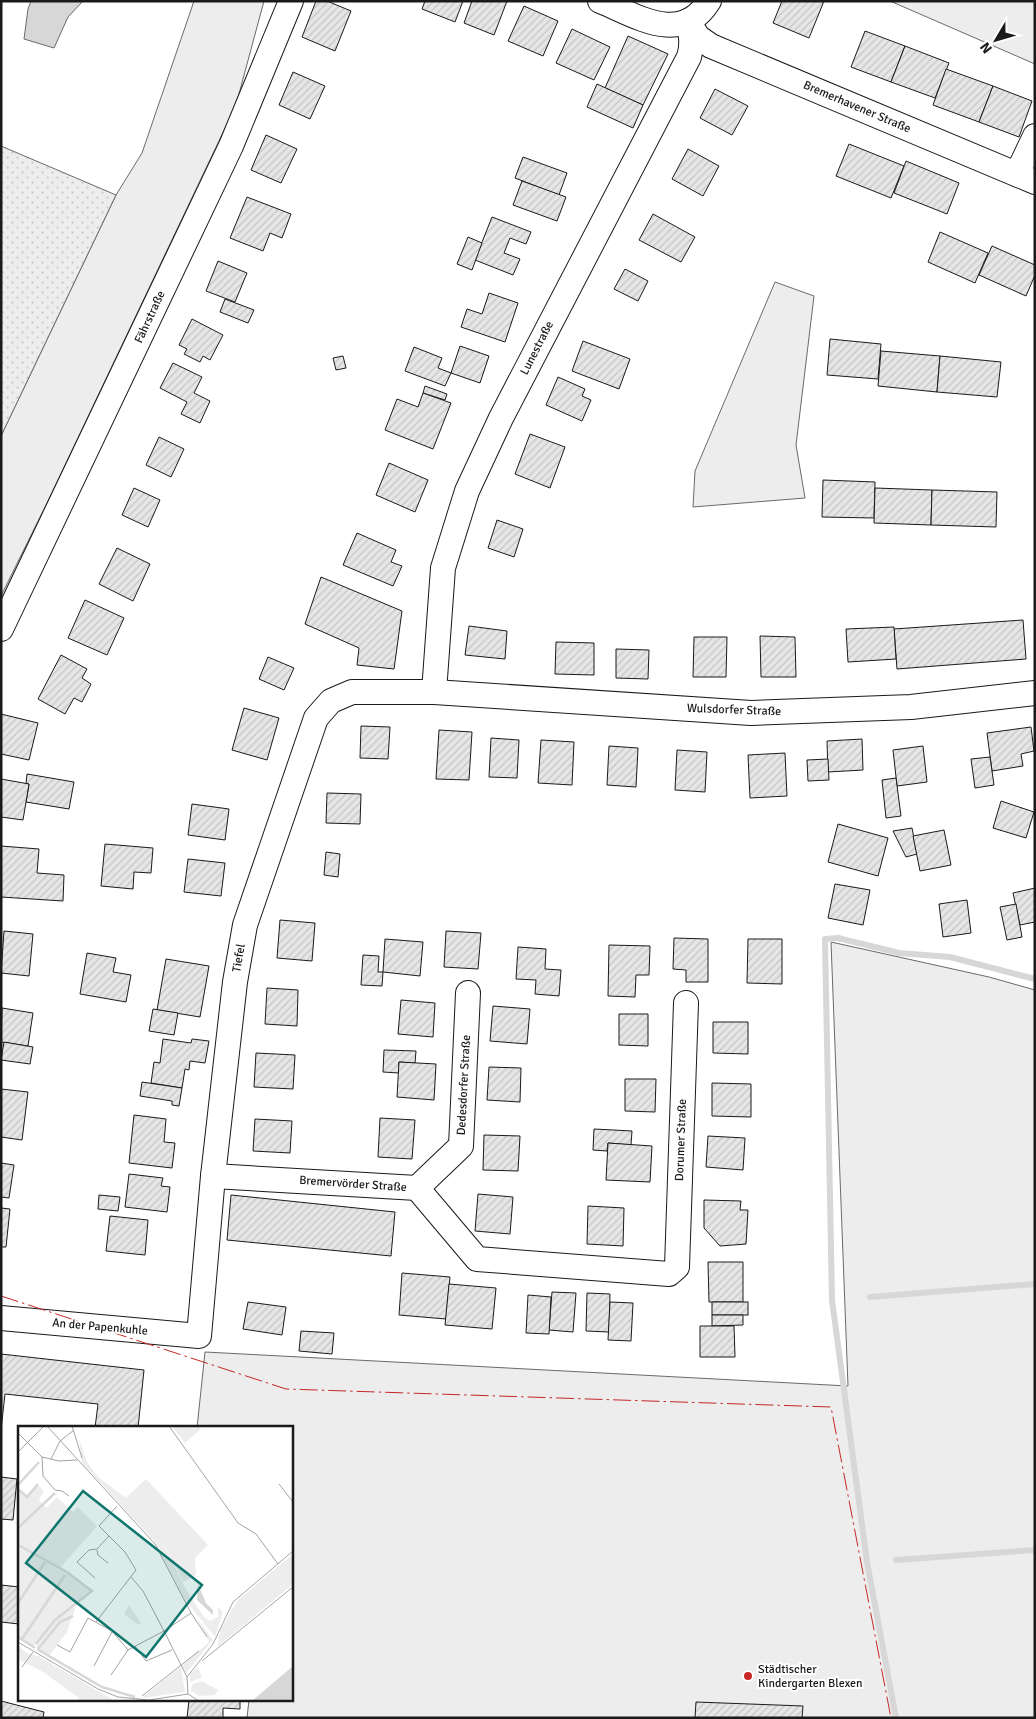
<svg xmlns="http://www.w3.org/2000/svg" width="1036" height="1719" font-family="Signika,sans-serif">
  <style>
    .built { fill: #ededed; stroke: #6a6a6a }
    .garden { fill: url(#garden-dots); stroke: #6a6a6a }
    .water { fill: #d7d7d7; stroke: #6a6a6a }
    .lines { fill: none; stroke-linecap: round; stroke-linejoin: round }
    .stream { stroke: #d7d7d7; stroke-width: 6 }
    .building { fill: url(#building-hatch); stroke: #1a1a1a }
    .minor-casing { stroke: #1a1a1a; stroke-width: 26 }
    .minor { stroke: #fff; stroke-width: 24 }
    .power { stroke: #c62828; stroke-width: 1; stroke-dasharray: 18 4 2.5 4; stroke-linecap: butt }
    .poi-dot { fill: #c62828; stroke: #fff; stroke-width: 2 }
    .labels { text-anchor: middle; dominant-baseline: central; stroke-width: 4; stroke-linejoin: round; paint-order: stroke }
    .street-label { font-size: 12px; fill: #1a1a1a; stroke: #fff }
    .poi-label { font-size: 12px; fill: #1a1a1a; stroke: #fff; text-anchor: start }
    .inset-river { fill: none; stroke: #d7d7d7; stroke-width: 2.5 }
    .inset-road { fill: none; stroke: #a3a3a3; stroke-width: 1 }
    .view { fill: #0f766e; fill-opacity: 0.15; stroke: #0f766e; stroke-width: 2.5 }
    .inset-edge { fill: none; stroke: #1a1a1a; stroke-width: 2.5 }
  </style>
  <defs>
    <pattern id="garden-dots" width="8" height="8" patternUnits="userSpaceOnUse" patternTransform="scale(1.25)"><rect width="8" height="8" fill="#ededed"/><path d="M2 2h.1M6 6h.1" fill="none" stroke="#cbcbcb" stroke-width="1.8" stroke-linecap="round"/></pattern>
    <pattern id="building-hatch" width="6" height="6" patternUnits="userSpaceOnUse" patternTransform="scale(1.25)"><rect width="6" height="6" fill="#e6e6e6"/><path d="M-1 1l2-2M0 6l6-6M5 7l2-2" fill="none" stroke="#c5c5c5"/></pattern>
  </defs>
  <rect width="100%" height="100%" fill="#fff"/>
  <g class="built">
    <path d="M194,1H264L236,105L46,505L1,596V436L116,195L142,153Z"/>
    <path d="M890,1H1035V64Z"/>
    <path d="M775,282L814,296L796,445L805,498L693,507L695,471Z"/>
    <path d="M831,942L989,977L1035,990V1718H247L249,1700H291V1428H197L205,1352L848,1386Z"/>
  </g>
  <path class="garden" d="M1,146L116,195L1,436Z"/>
  <path class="water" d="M31,1H83L68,17L54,48L24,39L28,9Z"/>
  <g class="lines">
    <g class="stream">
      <path d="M870,1297L1035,1284"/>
      <path d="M896,1560L1035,1550"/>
      <path d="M896,1718L867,1562L832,1300L825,939L838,938L899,953L950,957L1035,979"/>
    </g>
  </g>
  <g class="building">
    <path d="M316,1H327L351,11L335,51L302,37Z"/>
    <path d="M425,1H463L455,22L422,9Z"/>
    <path d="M472,1H507L494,35L464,23Z"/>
    <path d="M782,1H824L809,38L773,23Z"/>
    <path d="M524,6L558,21L543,56L508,41Z"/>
    <path d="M572,29L610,47L594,80L556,63Z"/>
    <path d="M865,31L905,46L891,82L851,67Z"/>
    <path d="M628,36L668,54L643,105L605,88Z"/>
    <path d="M905,46L949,63L935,98L891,82Z"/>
    <path d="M946,69L993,86L979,122L933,105Z"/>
    <path d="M293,72L325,86L310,119L279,105Z"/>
    <path d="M597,84L643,105L633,128L587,107Z"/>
    <path d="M993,86L1032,101L1019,137L979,122Z"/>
    <path d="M715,89L748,106L732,135L700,118Z"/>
    <path d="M266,135L297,149L281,183L251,170Z"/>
    <path d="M849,144L904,166L891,198L836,176Z"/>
    <path d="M688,149L719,166L703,196L672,179Z"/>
    <path d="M523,157L567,173L559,195L515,178Z"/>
    <path d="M906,161L959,183L947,214L894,193Z"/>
    <path d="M522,181L566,197L557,221L513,205Z"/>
    <path d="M247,197L291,214L282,238L270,233L263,251L230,238Z"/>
    <path d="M653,214L695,237L681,262L639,240Z"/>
    <path d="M492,217L531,232L526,244L510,238L504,253L520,259L513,275L475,260Z"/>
    <path d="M940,232L988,253L975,283L928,262Z"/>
    <path d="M468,237L482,243L472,270L457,264Z"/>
    <path d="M992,246L1035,265V275L1026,296L979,275Z"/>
    <path d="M218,261L247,273L235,302L206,291Z"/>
    <path d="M625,269L648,281L638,301L614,289Z"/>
    <path d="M489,293L518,303L505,342L461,327L467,309L482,314Z"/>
    <path d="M225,299L254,310L248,323L220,312Z"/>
    <path d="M192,319L223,335L210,360L203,356L200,362L184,354L187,349L179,345Z"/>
    <path d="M830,339L881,344L878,379L827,375Z"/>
    <path d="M583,341L630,359L619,389L572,371Z"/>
    <path d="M460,346L489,356L480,383L451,373Z"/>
    <path d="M414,347L442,358L438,368L451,373L445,386L405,371Z"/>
    <path d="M881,351L940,356L937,392L878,386Z"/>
    <path d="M343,356L346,368L336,370L333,358Z"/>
    <path d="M940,356L1001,362L997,397L937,392Z"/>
    <path d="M173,363L202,377L194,393L210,401L200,423L181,414L187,402L160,388Z"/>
    <path d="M558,377L585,389L582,396L591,400L582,421L546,405Z"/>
    <path d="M425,386L447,394L445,400L423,393Z"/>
    <path d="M423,393L451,403L433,449L385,430L397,399L418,407Z"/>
    <path d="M530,434L565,447L550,488L515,474Z"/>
    <path d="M159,437L184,449L171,477L146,465Z"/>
    <path d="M389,463L428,480L415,512L376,495Z"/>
    <path d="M823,480L875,482L874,518L822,517Z"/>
    <path d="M134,488L160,500L148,527L122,515Z"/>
    <path d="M875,488L932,490L931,525L874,523Z"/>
    <path d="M932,490L997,492L996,527L931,525Z"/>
    <path d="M497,520L523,529L514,557L488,548Z"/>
    <path d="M357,533L396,550L391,562L402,566L393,586L343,565Z"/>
    <path d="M117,548L150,564L133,601L99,584Z"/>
    <path d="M321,577L402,611L394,669L357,665L359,648L305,624Z"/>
    <path d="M85,600L124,618L107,655L68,638Z"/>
    <path d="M1023,620L1026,659L897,669L894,629Z"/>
    <path d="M469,626L507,631L505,659L465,655Z"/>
    <path d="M894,627L896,659L848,662L846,629Z"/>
    <path d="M760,636L795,637L796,677H761Z"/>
    <path d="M694,637H727L726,677H693Z"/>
    <path d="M556,642L594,643V675L555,674Z"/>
    <path d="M616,649L649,650L648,679L616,678Z"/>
    <path d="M61,655L87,669L82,678L91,684L82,702L74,698L65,714L38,699Z"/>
    <path d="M268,657L294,668L284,690L259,679Z"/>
    <path d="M244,708L279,718L267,760L232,750Z"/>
    <path d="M1,714L38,723L29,760L1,754Z"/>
    <path d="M361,726L390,727L388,759L360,758Z"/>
    <path d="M1031,727L1034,751L1021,754L1023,766L992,771L987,733Z"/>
    <path d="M439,730L472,732L469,780L436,779Z"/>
    <path d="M491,738L519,740L517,778L489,777Z"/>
    <path d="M862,739L863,770L828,772L827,741Z"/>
    <path d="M541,740L574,742L572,785L538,783Z"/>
    <path d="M609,746L638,748L636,787L607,785Z"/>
    <path d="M923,746L927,782L897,786L893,750Z"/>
    <path d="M677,750L707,752L705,792L675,790Z"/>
    <path d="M785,753L787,796L750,798L748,755Z"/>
    <path d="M990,757L994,785L975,788L971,759Z"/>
    <path d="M828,759L829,780L808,781L807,760Z"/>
    <path d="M27,774L74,782L69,809L26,802L29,784H26Z"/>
    <path d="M896,778L901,816L886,818L882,780Z"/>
    <path d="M1,779L29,784L23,820L1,817Z"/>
    <path d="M327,793L361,794L360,824L326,823Z"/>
    <path d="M1001,801L1034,812L1026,838L993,828Z"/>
    <path d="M192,804L229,809L225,840L188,835Z"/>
    <path d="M838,824L888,838L878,876L828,862Z"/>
    <path d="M912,828L917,854L906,857L893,831Z"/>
    <path d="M944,830L951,865L920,871L913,836Z"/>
    <path d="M105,844L153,848L151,873L134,872L133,889L101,886Z"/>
    <path d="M1,846L39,849L37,873L64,875L63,901L1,897Z"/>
    <path d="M326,852L340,854L338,877L324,875Z"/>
    <path d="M188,859L225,863L221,896L184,892Z"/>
    <path d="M835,884L870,890L863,925L828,918Z"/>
    <path d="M1035,888V922L1020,925L1013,893Z"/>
    <path d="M967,900L971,933L943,937L939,904Z"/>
    <path d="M1016,904L1022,937L1007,940L1000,907Z"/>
    <path d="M280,920L315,923L312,961L277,958Z"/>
    <path d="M4,931L33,934L29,976L1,973Z"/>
    <path d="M446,931L481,933L478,969L444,967Z"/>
    <path d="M674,938L708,939V982H686V970L673,969Z"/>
    <path d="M385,939L423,942L420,976L383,972Z"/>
    <path d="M748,939H782V984L747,983Z"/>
    <path d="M609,945L650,946L649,975H636L635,997L608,996Z"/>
    <path d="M518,947L546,949L545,969L561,970L559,996L535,994L536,980L516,979Z"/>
    <path d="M87,953L116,958L113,972L131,975L126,1002L80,994Z"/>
    <path d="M363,955L379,956L378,972H383L382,986L361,985Z"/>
    <path d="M166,959L209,966L200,1017L157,1010Z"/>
    <path d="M267,988L298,990L297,1026L265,1024Z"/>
    <path d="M401,1000L435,1003L433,1037L398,1034Z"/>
    <path d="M493,1006L530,1009L527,1044L490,1041Z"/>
    <path d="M2,1008L33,1013L28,1046L1,1042Z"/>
    <path d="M153,1009L178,1013L174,1035L149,1031Z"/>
    <path d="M619,1014H648V1046L619,1045Z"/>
    <path d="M713,1022H748V1054L713,1053Z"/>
    <path d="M163,1039L191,1043L192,1039L209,1041L205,1063L190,1061L189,1070L185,1069L182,1088L151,1083L154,1062L160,1063Z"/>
    <path d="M4,1042L33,1047L30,1064L1,1060Z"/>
    <path d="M384,1050L416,1051L415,1063L399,1062V1073L383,1072Z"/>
    <path d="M256,1053L295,1055L293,1089L254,1087Z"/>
    <path d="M399,1062L436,1064L434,1100L397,1097Z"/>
    <path d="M489,1067L521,1068L520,1102L487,1100Z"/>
    <path d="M625,1079H656L655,1112L625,1111Z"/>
    <path d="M142,1082L182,1088L179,1106L172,1105V1101L140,1096Z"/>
    <path d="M712,1083L751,1084V1117L712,1116Z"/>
    <path d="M1,1089L28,1092L22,1140L1,1137Z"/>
    <path d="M134,1115L166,1119L164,1142L175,1143L172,1168L129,1163Z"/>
    <path d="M380,1118L415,1120L412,1159L378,1157Z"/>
    <path d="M255,1119L292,1121L290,1153L253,1151Z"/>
    <path d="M594,1129L632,1131L631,1145L608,1143L607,1151L593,1150Z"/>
    <path d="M484,1135L520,1136L518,1171L483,1170Z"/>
    <path d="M708,1136L745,1138L743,1170L706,1167Z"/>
    <path d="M608,1143L652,1146L650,1182L606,1180Z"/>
    <path d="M1,1163L14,1165L9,1198L1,1197Z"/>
    <path d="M129,1174L163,1178L161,1186L170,1187L167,1212L125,1207Z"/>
    <path d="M478,1194L513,1197L510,1234L475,1231Z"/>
    <path d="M99,1195L120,1197L118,1211L98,1209Z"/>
    <path d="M231,1195L395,1212L391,1256L227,1240Z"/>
    <path d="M704,1200L741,1201L740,1210H748L746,1244L720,1246L704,1228Z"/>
    <path d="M588,1206L624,1208L623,1246L587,1244Z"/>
    <path d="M1,1208L10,1209L6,1247H1Z"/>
    <path d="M110,1216L148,1220L145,1255L106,1251Z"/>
    <path d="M708,1262H743V1302H709Z"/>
    <path d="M402,1273L450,1277L446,1319L399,1315Z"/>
    <path d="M449,1284L496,1288L492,1329L445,1325Z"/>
    <path d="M552,1292L576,1293L573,1332L549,1330Z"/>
    <path d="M587,1293L610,1294L609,1332L586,1331Z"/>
    <path d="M528,1295L551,1297L549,1334L526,1333Z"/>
    <path d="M248,1302L286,1307L282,1335L243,1329Z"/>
    <path d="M610,1302L633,1303L631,1341L608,1340Z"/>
    <rect x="712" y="1302" width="36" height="13"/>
    <path d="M712,1315H743V1325L712,1326Z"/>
    <path d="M700,1326H734L735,1357H700Z"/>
    <path d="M301,1331L334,1333L332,1354L299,1351Z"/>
    <path d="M1,1354L144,1370L138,1428H95L98,1404L5,1394L1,1430Z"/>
    <path d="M1,1477L17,1479L13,1520L1,1519Z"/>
    <path d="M1,1585L19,1587V1624L1,1622Z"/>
    <path d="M189,1700H240V1709L223,1708V1718H187Z"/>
    <path d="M1,1701L44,1712L43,1718H1Z"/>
    <path d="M696,1702L803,1706L802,1718H695Z"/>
  </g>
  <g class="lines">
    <g class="minor-casing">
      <g id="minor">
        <path d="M600,1C637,16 681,46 709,1"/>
        <path d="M688,21L698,37L711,46L1035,182"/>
        <path d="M1017,174L1035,136"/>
        <path d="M1,629L231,146L291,1"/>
        <path d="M434,692L443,568L467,491L501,418L689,57C693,44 691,34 688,21"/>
        <path d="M213,1176L417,1188L477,1259L669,1274L677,1267L686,1003"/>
        <path d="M417,1188L461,1146L468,993"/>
        <path d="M1,1318L199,1336L213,1176L235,982L245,925L316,718L331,701L352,692H434L751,713L911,707L1035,693"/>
      </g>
    </g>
    <use href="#minor" class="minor"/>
    <path class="power" d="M1,1296L286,1389L831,1407L891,1718"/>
  </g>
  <circle class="poi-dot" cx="748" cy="1676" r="5"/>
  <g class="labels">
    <g class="street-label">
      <text transform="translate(857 107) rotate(23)">Bremerhavener Straße</text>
      <text transform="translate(150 317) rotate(-65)">Fährstraße</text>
      <text transform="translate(537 348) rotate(-63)">Lunestraße</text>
      <text transform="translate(734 710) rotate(2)">Wulsdorfer Straße</text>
      <text transform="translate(239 958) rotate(-80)">Tiefel</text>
      <text transform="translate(464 1085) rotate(-87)">Dedesdorfer Straße</text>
      <text transform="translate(681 1140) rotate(-88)">Dorumer Straße</text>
      <text transform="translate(353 1184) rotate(4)">Bremervörder Straße</text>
      <text transform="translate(100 1327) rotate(5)">An der Papenkuhle</text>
    </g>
    <g class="poi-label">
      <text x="758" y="1669">Städtischer<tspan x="758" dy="14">Kindergarten Blexen</tspan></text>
    </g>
  </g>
  <g transform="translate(18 1426)">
    <rect width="275" height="275" fill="#fff"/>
    <path d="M154,0H181L183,3L167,17ZM61,13L69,36L80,51L108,72L142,110L166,160L186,191L192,195L200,191V181L205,186L197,211L164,170L137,116L64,37ZM20,59L26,65L21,74L28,82L39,71L55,86L60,81L79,100L42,142L74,165L37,193L16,221L0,211V64L9,71ZM275,128V158L199,221L203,203L219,175ZM111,179L123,197L120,199L106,188ZM58,180L49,206L31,230L18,221L37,194ZM179,192L195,214L168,247L164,240L191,216ZM180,241L184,252L172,256V248ZM163,242L167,266L124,272L161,242ZM184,255L200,264L197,269L181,270L173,265L174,258Z" fill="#ededed"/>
    <path d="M23,79L33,89L26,96L19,91L11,99L15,105L9,121L0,116V106ZM0,220L9,227L20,230L97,275H59L61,272L25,246L0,233Z" fill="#ededed"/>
    <path d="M128,53L190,119L177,132L178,149L165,156L142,110L108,72Z" fill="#ededed"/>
    <path d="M180,158L188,177L195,184V189L179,174ZM275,240V275H233L235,274Z" fill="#d7d7d7"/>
    <path class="inset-river" d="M0,59L21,36M0,63L9,71L20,58M0,102L37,67M0,119L49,146L74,165L37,194L18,218M0,177L27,136M0,211L17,222M4,213L47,149M19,223L84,261L117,271M20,223L42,196L55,190"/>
    <path class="inset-road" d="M29,0L137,118L173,187M54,0L64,32M151,0L220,97L238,108L260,138M0,7L24,31L41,35L59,34M0,26L26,0M24,31L25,50L37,64L44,65L51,70M33,33L42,15L56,4M261,58L275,76M79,124L80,129L90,137M77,152L59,136L71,124L79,123L91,110M173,187L189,211M78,196L118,144L107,126L81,100L99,80M0,216L80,263L100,271L131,274L170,268L181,275M39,219L52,226L70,192L94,205L110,224M117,220L128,235L154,224M184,235L275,161M76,240L94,206M4,241L15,226M93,249L110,224L146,205L125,165L113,151M169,251L195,218L215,176L275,125M169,251L146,205L173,187M169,251L170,268M124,270L181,225"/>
    <path class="view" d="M65,65L184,159L128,231L8,137Z"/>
    <rect width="275" height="275" class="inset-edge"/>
  </g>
  <rect width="1036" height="1719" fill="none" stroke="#1a1a1a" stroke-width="5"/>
  <g transform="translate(996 40) rotate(232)" stroke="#ffffff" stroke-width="4" paint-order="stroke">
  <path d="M0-4L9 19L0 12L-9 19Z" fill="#1a1a1a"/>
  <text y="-8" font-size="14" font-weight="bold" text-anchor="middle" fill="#1a1a1a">N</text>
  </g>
</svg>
